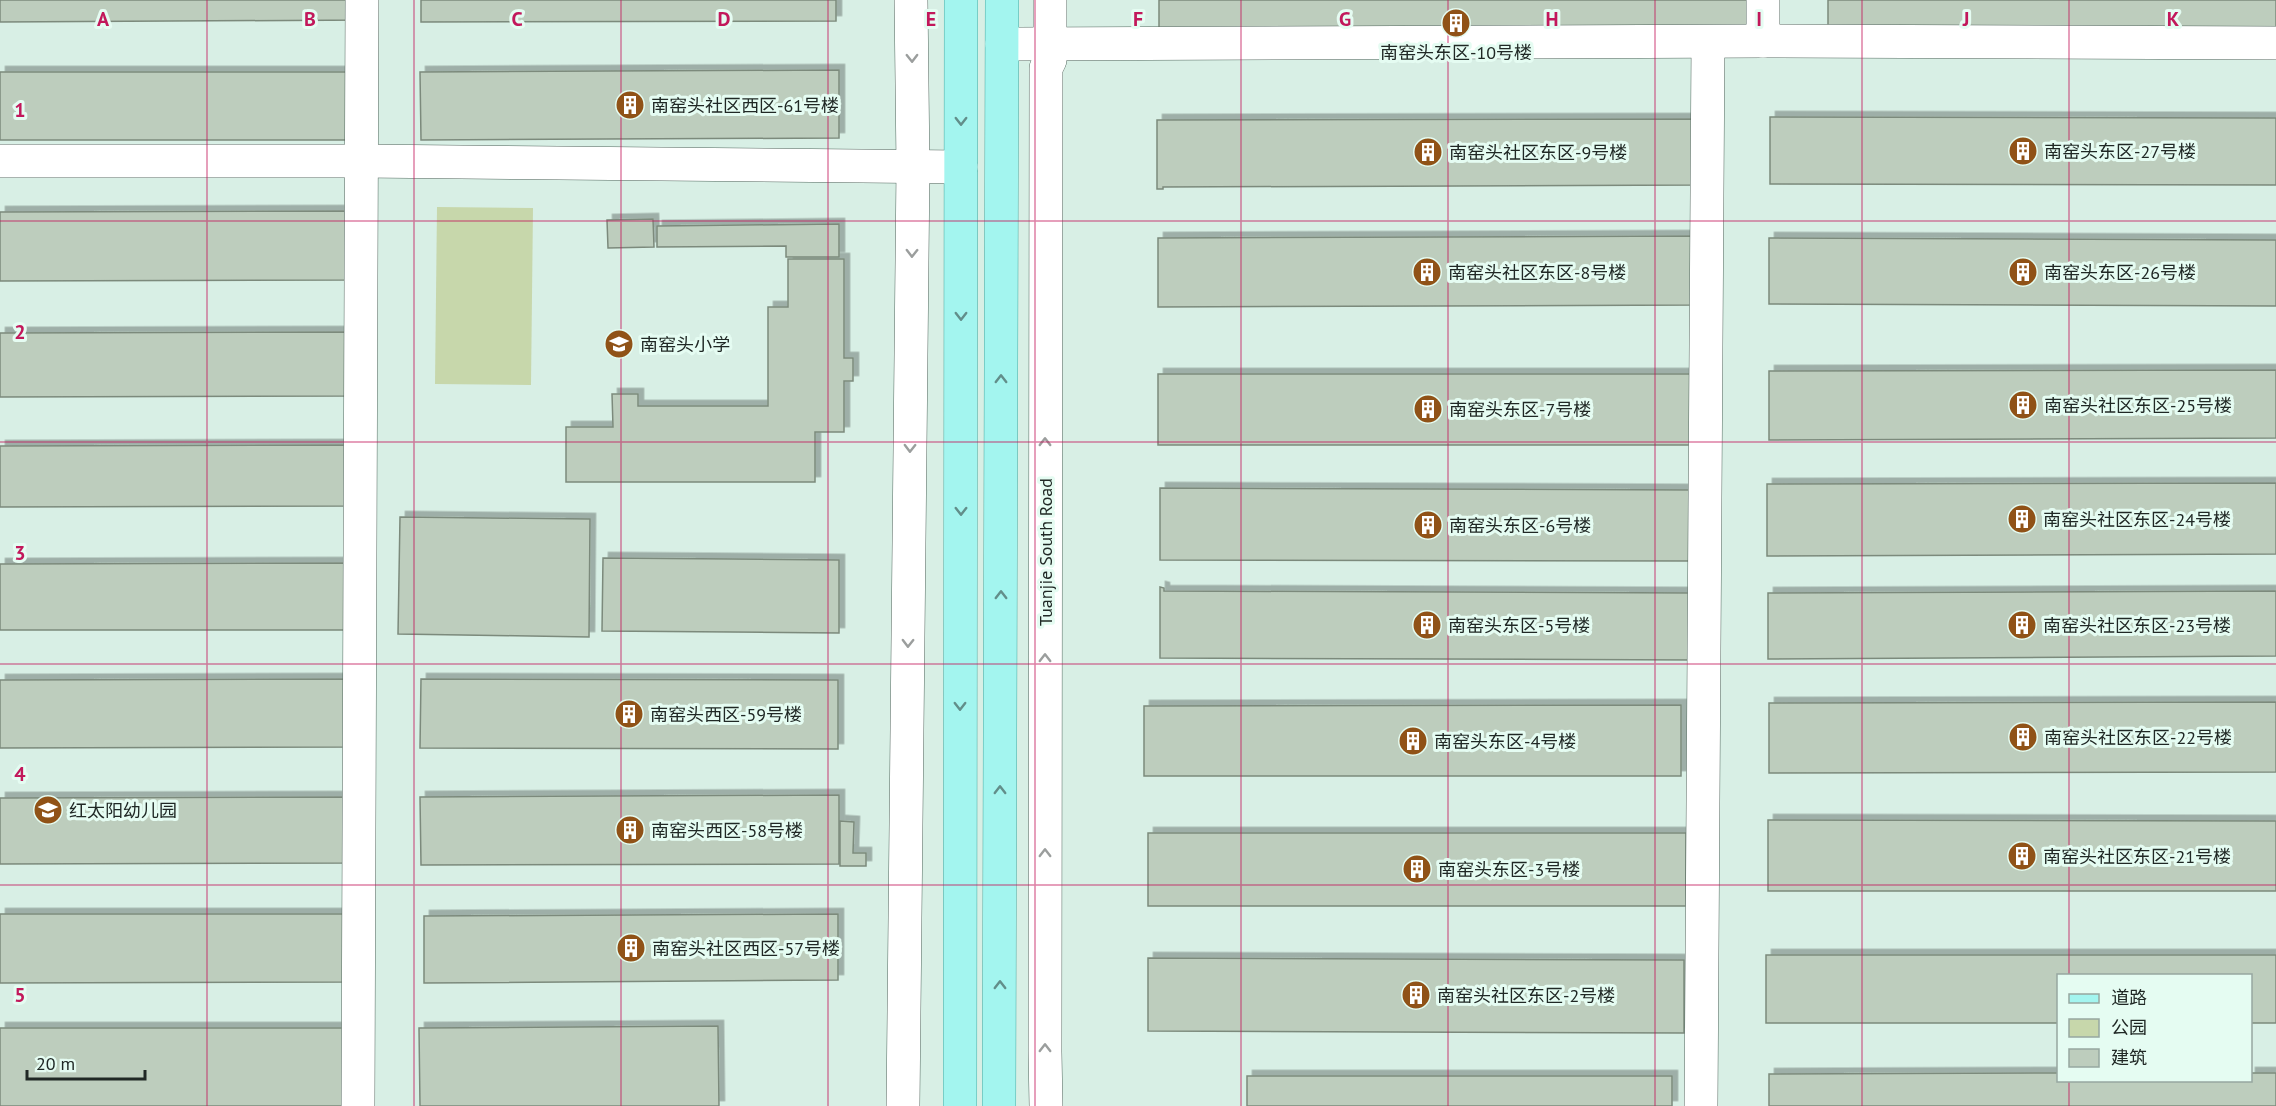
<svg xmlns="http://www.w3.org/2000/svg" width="2276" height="1106" font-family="'PT Sans','Noto Sans SC',sans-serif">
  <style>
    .green { fill: #c7d7ab }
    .building { fill: #bdcdbd; stroke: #7c8a7c; stroke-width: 1.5; filter: url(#shadow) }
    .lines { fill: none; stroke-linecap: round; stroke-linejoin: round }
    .minor-casing { stroke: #53675e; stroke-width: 34 }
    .major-casing { stroke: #4da9a1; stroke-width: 34 }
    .minor { stroke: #fff; stroke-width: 33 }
    .major { stroke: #a3f5ef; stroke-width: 33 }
    .oneway { stroke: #9b9e9d }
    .oneway2 { stroke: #628e8a }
    .grid { fill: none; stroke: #c2185b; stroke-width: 1.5; stroke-opacity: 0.55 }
    .labels { text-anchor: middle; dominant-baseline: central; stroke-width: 6; stroke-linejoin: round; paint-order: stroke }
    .poi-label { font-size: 18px; fill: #202825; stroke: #e5fcf2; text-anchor: start }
    .street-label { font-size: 18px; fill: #202825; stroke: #e5fcf2 }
    .grid-label { font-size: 20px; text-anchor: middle; font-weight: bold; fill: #c2185b; stroke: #e5fcf2; stroke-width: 6; stroke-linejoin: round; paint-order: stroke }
  </style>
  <defs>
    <filter id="shadow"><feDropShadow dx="5.5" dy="-5.5" stdDeviation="0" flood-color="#0004"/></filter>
  </defs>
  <rect width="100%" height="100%" fill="#d8efe5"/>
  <path class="green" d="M437,207L533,208L531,385L435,384Z"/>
  <g class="building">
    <path d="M0,0H369V20L0,22Z"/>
    <path d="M421,0H836V21L421,22Z"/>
    <path d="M1159,0H1754L1753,51L1159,46Z"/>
    <path d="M1828,0H2276V52L1828,48Z"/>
    <path d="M839,70V138L421,140L420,72Z"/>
    <rect x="0" y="72" width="367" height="68"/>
    <path d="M1770,117L2276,118V185L1770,184Z"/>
    <path d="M1698,119V185L1163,187V189H1157V120Z"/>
    <path d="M345,211L346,280L0,281V212Z"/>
    <path d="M653,219L654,247L608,248L607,220Z"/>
    <path d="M839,224V257H786V246L657,247V226Z"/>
    <path d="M1695,236V305L1158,307V238Z"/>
    <path d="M1769,238L2276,240V306L1769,304Z"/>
    <path d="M788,259H844V358H853V381H844V432H815V482H566V427H613L612,394H638V406H768V307H788Z"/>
    <path d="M346,332L347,396L0,397V333Z"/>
    <path d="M2276,370V438L1769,440V371Z"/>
    <rect x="1158" y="374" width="539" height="71"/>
    <path d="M349,445V506L0,507V446Z"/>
    <path d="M2276,483V554L1767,556V484Z"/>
    <path d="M1160,488L1696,490V561L1160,560Z"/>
    <path d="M400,517L590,519L589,637L398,634Z"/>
    <path d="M603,558L839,560V633L602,631Z"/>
    <path d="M347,563L348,630H0V564Z"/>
    <path d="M1160,587L1164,588V591L1694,593V660L1160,658Z"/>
    <path d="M2276,591V656L1768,659V593Z"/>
    <path d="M350,679V747L0,748V680Z"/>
    <path d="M421,679L838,680V749L420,748Z"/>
    <path d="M2276,702V772L1769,773V703Z"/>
    <path d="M1681,705V776H1144V706Z"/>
    <path d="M839,795V864L421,865L420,797Z"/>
    <path d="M347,797L348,863L0,864V798Z"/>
    <path d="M1768,820L2276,821V891H1768Z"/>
    <path d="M840,821L854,822L853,853H866V866H840Z"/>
    <rect x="1148" y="833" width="538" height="73"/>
    <path d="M0,914H349V982L0,983Z"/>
    <path d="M838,914V980L424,983V916Z"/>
    <path d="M1766,955H2276V1023H2250V976H2058V1023H1766Z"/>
    <path d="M1148,958L1684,960V1033L1148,1031Z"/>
    <path d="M718,1026L719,1106H420L419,1028Z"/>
    <path d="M0,1028H346L347,1106H0Z"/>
    <path d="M2058,1073V1080H2250V1073H2276V1106H1769V1074Z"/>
    <rect x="1247" y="1076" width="425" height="30"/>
  </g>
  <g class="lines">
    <g class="minor-casing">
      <g id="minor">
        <path d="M1763,0V41"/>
        <path d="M1002,44L1763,41L2276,43"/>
        <path d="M0,161H362L961,167"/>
        <path d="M358,1106L362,0"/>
        <path d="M903,1106L913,167L911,0"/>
        <path d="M1046,1106L1045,1052L1046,68L1050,60V0"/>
        <path d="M1701,1106L1708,42"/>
      </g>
    </g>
    <g class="major-casing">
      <g id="major">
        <path d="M960,1106L961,0"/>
        <path d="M999,1106L1002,0"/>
      </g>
    </g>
    <use href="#minor" class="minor"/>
    <use href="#major" class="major"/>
  </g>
  <defs><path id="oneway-chevron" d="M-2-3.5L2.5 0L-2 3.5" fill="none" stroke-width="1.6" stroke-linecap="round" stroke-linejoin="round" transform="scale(1.5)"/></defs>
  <g class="oneway">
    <use href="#oneway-chevron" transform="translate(912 58) rotate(89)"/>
    <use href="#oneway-chevron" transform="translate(912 253) rotate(91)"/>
    <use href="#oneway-chevron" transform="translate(1045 442) rotate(-90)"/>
    <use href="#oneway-chevron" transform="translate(910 448) rotate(91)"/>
    <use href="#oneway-chevron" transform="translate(908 643) rotate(91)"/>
    <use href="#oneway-chevron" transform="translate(1045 658) rotate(-90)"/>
    <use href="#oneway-chevron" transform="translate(1045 853) rotate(-90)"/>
    <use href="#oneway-chevron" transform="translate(1045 1048) rotate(-90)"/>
  </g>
  <g class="oneway2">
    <use href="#oneway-chevron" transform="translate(961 121) rotate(90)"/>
    <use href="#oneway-chevron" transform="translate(961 316) rotate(90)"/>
    <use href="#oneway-chevron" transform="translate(1001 379) rotate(-90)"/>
    <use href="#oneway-chevron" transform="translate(961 511) rotate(90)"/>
    <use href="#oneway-chevron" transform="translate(1001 595) rotate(-90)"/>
    <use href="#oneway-chevron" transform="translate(960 706) rotate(90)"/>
    <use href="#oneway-chevron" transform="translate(1000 790) rotate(-90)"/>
    <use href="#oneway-chevron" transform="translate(1000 985) rotate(-90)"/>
  </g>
  <path class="grid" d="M207,0V1106M414,0V1106M621,0V1106M828,0V1106M1035,0V1106M1241,0V1106M1448,0V1106M1655,0V1106M1862,0V1106M2069,0V976M0,221H2276M0,442H2276M0,664H2276M0,885H2276M2069,1080V1106"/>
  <defs>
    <g id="building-disc" transform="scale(1.5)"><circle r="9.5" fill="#905217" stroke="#e5fcf2"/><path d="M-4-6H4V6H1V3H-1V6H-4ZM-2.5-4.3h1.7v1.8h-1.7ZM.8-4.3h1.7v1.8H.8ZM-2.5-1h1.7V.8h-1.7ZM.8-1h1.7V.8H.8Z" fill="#fff"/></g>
    <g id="school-disc" transform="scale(1.5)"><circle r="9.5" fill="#905217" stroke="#e5fcf2"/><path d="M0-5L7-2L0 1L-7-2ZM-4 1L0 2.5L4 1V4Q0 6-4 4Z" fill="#fff"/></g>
  </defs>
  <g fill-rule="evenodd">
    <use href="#building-disc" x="1456" y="23"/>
    <use href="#building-disc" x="630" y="105"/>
    <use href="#building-disc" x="2023" y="151"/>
    <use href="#building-disc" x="1428" y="152"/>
    <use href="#building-disc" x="1427" y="272"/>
    <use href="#building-disc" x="2023" y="272"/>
    <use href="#school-disc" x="619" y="344"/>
    <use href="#building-disc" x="2023" y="405"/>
    <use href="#building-disc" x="1428" y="409"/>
    <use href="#building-disc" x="2022" y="519"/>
    <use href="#building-disc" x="1428" y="525"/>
    <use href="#building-disc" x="1427" y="625"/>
    <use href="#building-disc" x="2022" y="625"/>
    <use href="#building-disc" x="629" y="714"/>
    <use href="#building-disc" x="2023" y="737"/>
    <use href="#building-disc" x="1413" y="741"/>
    <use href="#school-disc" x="48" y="810"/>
    <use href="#building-disc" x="630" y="830"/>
    <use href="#building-disc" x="2022" y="856"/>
    <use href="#building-disc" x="1417" y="869"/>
    <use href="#building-disc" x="631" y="948"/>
    <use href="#building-disc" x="1416" y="995"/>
  </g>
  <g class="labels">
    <g class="poi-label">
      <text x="1456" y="52" text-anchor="middle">南窑头东区-10号楼</text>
      <text x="651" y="105">南窑头社区西区-61号楼</text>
      <text x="2044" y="151">南窑头东区-27号楼</text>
      <text x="1449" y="152">南窑头社区东区-9号楼</text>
      <text x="1448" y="272">南窑头社区东区-8号楼</text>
      <text x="2044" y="272">南窑头东区-26号楼</text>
      <text x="640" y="344">南窑头小学</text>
      <text x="2044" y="405">南窑头社区东区-25号楼</text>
      <text x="1449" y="409">南窑头东区-7号楼</text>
      <text x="2043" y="519">南窑头社区东区-24号楼</text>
      <text x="1449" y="525">南窑头东区-6号楼</text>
      <text x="1448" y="625">南窑头东区-5号楼</text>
      <text x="2043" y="625">南窑头社区东区-23号楼</text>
      <text x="650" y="714">南窑头西区-59号楼</text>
      <text x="2044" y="737">南窑头社区东区-22号楼</text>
      <text x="1434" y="741">南窑头东区-4号楼</text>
      <text x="69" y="810">红太阳幼儿园</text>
      <text x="651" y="830">南窑头西区-58号楼</text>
      <text x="2043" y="856">南窑头社区东区-21号楼</text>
      <text x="1438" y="869">南窑头东区-3号楼</text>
      <text x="652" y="948">南窑头社区西区-57号楼</text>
      <text x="1437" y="995">南窑头社区东区-2号楼</text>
    </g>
    <g class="street-label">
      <text transform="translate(1045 552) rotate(-90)">Tuanjie South Road</text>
    </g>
  </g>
  <g class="grid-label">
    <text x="103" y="26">A</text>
    <text x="310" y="26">B</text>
    <text x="517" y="26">C</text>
    <text x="724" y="26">D</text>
    <text x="931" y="26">E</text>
    <text x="1138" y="26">F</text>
    <text x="1345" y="26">G</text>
    <text x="1552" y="26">H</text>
    <text x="1759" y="26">I</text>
    <text x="1966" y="26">J</text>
    <text x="2173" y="26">K</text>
    <text x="20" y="117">1</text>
    <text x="20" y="339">2</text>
    <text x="20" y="560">3</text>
    <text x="20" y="781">4</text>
    <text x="20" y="1002">5</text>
  </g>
  <rect x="2057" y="974" width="195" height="108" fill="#e5fcf2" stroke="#96a7a0" stroke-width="1.5"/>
  <rect x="2069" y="994" width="30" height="9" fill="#a3f5ef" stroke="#96a7a0" stroke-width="1.5"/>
  <text x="2111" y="1004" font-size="18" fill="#202825">道路</text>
  <rect x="2069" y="1019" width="30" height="18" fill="#c7d7ab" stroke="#96a7a0" stroke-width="1.5"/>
  <text x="2111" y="1034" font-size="18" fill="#202825">公园</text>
  <rect x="2069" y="1049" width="30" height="18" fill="#bdcdbd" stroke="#96a7a0" stroke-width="1.5"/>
  <text x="2111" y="1064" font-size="18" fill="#202825">建筑</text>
  <path d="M27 1070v9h118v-9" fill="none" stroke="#202825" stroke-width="3"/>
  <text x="36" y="1070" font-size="18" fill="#202825" stroke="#e5fcf2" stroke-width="4.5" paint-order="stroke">20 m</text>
</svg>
